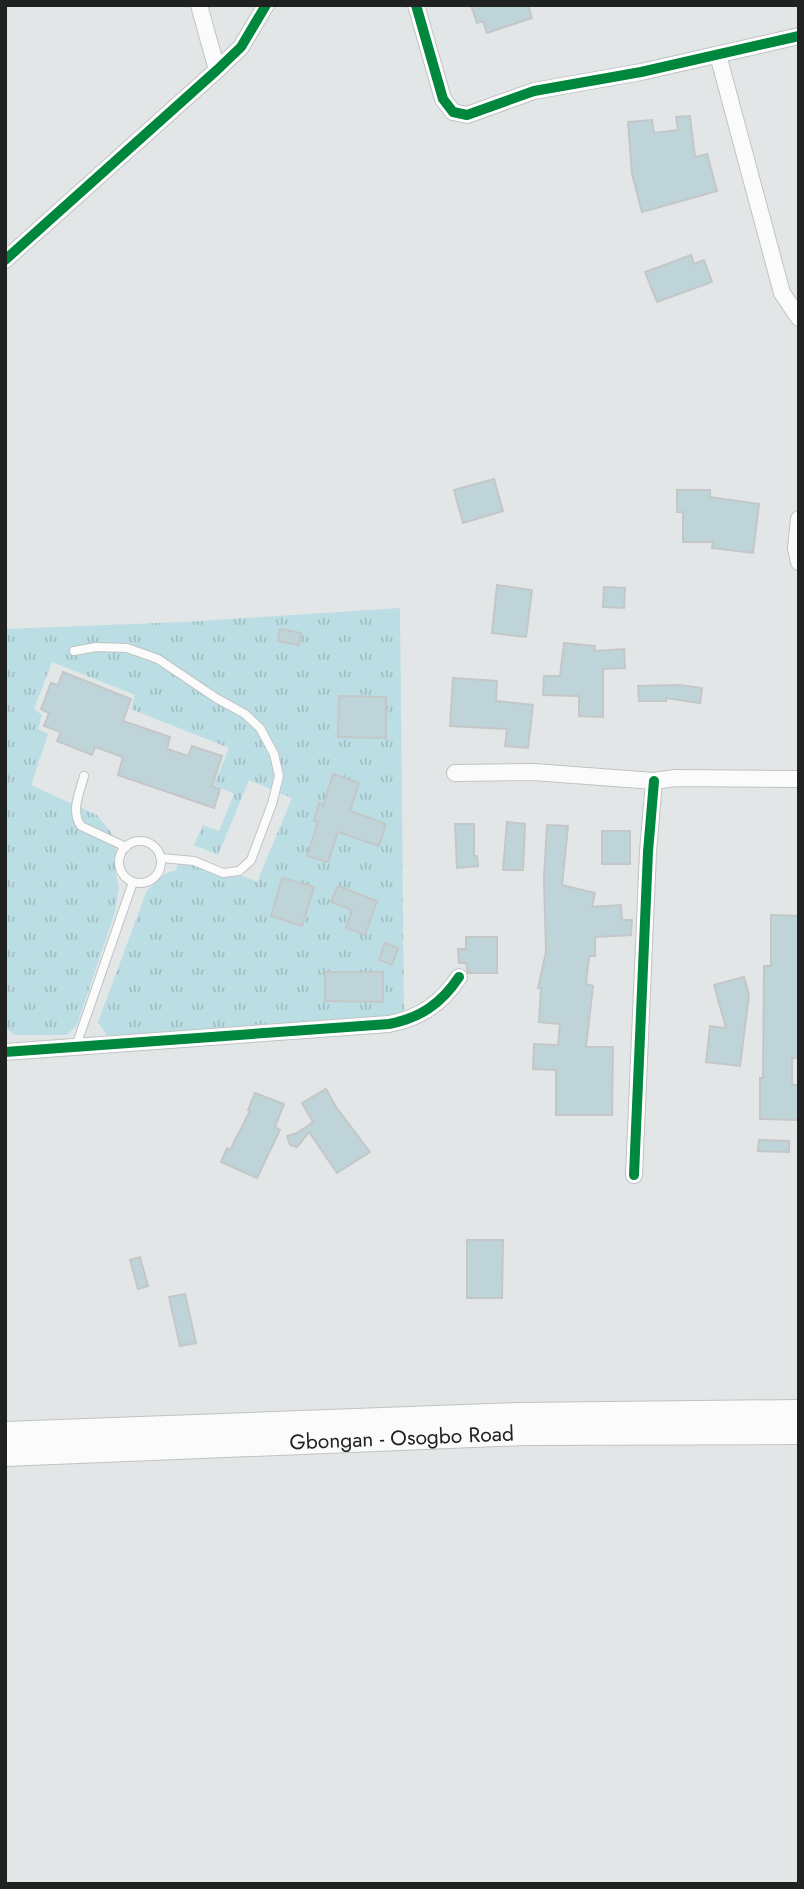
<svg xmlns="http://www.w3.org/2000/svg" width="804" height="1889" font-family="Jost,sans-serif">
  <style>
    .grass { fill: url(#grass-tufts) }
    .building { fill: #bfd4d8; stroke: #c4c7c7; stroke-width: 2 }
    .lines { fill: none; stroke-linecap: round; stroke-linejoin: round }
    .service-casing { stroke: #c0c3c3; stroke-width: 10 }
    .minor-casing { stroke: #c0c3c3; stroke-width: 18 }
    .primary-casing { stroke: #c0c3c3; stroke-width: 26 }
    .service { stroke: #fbfbfb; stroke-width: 8 }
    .minor { stroke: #fbfbfb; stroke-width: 16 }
    .primary { stroke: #fbfbfb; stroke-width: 24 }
    .cycleway-casing { stroke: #fff; stroke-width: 15 }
    .cycleway { stroke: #00873e; stroke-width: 10 }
    .labels { text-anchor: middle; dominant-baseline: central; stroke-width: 5; stroke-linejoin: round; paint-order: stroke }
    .street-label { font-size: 21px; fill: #202222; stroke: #fff }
  </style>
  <defs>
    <pattern id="grass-tufts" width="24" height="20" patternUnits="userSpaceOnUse" patternTransform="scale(1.75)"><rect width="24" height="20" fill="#bbdee4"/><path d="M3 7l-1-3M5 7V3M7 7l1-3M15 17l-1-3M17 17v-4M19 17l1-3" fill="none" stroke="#a0bec3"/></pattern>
  </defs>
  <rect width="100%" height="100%" fill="#e3e6e7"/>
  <path class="grass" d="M400,608L404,1012L381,1022L108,1037L98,1022L147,890L166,873L176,870L179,859L197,867L200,859L257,882L292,798L249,780L218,855L194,845L203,825L219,831L234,794L214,785L229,748L131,709L135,695L52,662L34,709L42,715L38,729L48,734L31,785L97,815L114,836L117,856L115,870L119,888L115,912L77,1025L67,1035H14L5,1027V629L184,622Z"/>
  <g class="building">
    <path d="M471,5H528L532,18L487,33L483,21L477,23Z"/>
    <path d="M690,116L695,157L707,154L717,191L642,212L632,174L628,122L652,120L654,133L678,130L676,117Z"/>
    <path d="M691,255L694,264L704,260L712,282L657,302L645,272Z"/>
    <path d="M494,479L503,511L463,523L454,490Z"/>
    <path d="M677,490H710V497L759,504L753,553L712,548L713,542H683V512H677Z"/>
    <path d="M497,585L532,590L526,637L492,633Z"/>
    <path d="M604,587L625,588L624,608L603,607Z"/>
    <path d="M280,629L301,633L299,645L278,641Z"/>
    <path d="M564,643L595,646L594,651L624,649L625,668L603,669V717L579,716V696L543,695L544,676H560Z"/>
    <path d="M63,672L131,699L123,721L170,737L167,749L188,756L192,746L222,756L212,786L220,789L214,808L118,775L123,757L95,747L92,755L57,741L61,732L44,726L49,713L41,709L51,683L58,685Z"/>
    <path d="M453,678L497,681L496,701L533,705L528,748L505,746L507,729L450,726Z"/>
    <path d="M679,685L702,688L700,703L666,698V701H639L638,686Z"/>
    <path d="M339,696L386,697V738L338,737Z"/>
    <path d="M333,774L359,783L350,811L386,824L379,846L338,832L328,862L307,856L318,822L314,821L319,803L323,806Z"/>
    <path d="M507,822L525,824L523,870H503Z"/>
    <path d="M455,824H474V856H477L478,866L457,868Z"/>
    <path d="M547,825L568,826L562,885L595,893L592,907L621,905L622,920H632L631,935L595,937V956H589L586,984L593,986L586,1047H613L612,1115H556V1070L533,1069L534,1044L558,1045L560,1024L539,1022L541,988H538L546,952L544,878Z"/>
    <rect x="602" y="831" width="28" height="33"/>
    <path d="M282,878L314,887L302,926L271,916Z"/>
    <path d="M338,886L377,901L365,935L346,928L352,910L331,902Z"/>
    <path d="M771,915L799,916V1058H792V1085H799V1120L760,1119V1078H763L764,966H771Z"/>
    <path d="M466,937H497V973H468L466,963H459L458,949H466Z"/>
    <path d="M385,943L398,948L392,965L379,960Z"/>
    <path d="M325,972H383V1002L325,1001Z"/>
    <path d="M744,977L749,995L740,1066L706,1062L710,1026L726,1028L714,985Z"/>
    <path d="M326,1089L336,1107L370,1152L337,1173L309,1132L297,1147L290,1145L287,1136L297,1133L313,1122L302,1103Z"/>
    <path d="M255,1093L284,1104L275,1127L280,1130L257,1178L221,1162L227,1148L230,1150L250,1111L248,1110Z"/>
    <path d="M759,1140L789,1141V1152L758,1151Z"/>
    <path d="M467,1240H503L502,1298H467Z"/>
    <path d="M140,1257L148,1286L138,1289L130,1260Z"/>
    <path d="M185,1294L196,1343L180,1346L169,1297Z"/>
  </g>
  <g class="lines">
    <g class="service-casing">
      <g id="service">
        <path d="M74,651L96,647L127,648L158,659L216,698L245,714L260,728L274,754L279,776L272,804L251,860L239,871L223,873L194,861L162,858"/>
        <path d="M84,776C80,792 70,811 81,826L126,847"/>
        <circle cx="140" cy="862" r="21"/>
        <path d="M76,1046L133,882"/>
      </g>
    </g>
    <g class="minor-casing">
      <g id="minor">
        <path d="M199,5L217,70"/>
        <path d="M416,5L443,99L453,112L467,115L534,91L641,72L799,36"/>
        <path d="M718,55L782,293L799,318"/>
        <path d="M5,260L217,70L241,47L266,5"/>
        <path d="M799,519L796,548L799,562"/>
        <path d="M455,773L534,772L654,781L675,778L799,779"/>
        <path d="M5,1052L389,1024C420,1018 441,1004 459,977"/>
        <path d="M634,1175L648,852L654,781"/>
      </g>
    </g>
    <g class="primary-casing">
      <g id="primary">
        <path d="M5,1434L519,1415L799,1412"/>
        <path id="s1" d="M5,1454L524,1433L799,1432"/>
      </g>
    </g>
    <use href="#service" class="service"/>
    <use href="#minor" class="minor"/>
    <use href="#primary" class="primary"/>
    <g class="cycleway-casing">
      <g id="cycleway">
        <path d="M416,5L443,99L453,112L467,115L534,91L641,72L799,36"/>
        <path d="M5,260L217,70L241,47L266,5"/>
        <path d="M5,1052L389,1024C420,1018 441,1004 459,977"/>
        <path d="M634,1175L648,852L654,781"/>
      </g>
    </g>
    <use href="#cycleway" class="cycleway"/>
  </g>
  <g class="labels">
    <g class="street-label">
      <text stroke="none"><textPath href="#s1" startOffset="397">Gbongan - Osogbo Road</textPath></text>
    </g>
  </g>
  <rect width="804" height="1889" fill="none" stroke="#202222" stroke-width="14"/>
</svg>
